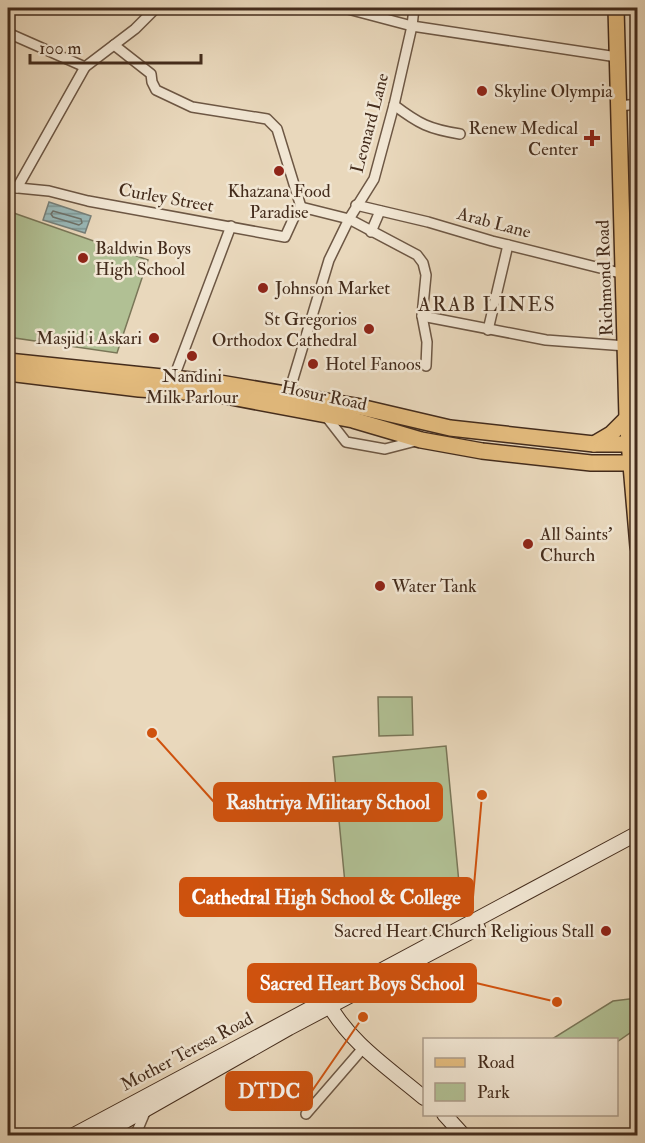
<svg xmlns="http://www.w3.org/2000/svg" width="645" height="1143" font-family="'IM FELL Double Pica',serif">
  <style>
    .green { fill: #b1c094; stroke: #7a7658; stroke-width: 1.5 }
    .water { fill: url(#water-rules); stroke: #77807a; stroke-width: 1.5 }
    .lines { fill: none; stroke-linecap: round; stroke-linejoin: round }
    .shore { stroke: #6e726a; stroke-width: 1.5 }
    .street-casing { stroke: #6d5744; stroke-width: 12 }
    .secondary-casing { stroke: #442c1c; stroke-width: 16 }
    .primary-casing { stroke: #442c1c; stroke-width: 18 }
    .street { stroke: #f1e6d3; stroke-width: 9 }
    .secondary { stroke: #f1e6d3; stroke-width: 14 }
    .primary { stroke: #e4bc7e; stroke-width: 15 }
    .poi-dot { fill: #8f2418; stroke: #f1e6d3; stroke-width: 2 }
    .labels { text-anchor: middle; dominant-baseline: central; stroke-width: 5; stroke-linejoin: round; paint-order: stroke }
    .poi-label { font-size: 18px; fill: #442c1c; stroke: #f1e6d3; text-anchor: start }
    .street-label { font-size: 18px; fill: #442c1c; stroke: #f1e6d3 }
    .neighbourhood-label { font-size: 20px; letter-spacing: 1.5px; fill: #442c1c; stroke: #f1e6d3 }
    .leader { fill: none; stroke: #cf520e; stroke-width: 2 }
    .callout-dot { fill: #cf520e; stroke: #f1e6d3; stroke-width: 2 }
    .callout { fill: #cf520e; stroke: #cf520e; stroke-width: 2 }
    .callout-label { font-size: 20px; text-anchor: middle; font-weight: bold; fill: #fff }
  </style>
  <defs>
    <pattern id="water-rules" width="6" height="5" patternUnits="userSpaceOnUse" patternTransform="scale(1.5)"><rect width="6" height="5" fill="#99b8b8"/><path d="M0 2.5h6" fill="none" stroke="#7e9695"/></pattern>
  </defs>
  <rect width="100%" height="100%" fill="#e9d8bc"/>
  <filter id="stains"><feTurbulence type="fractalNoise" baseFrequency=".00333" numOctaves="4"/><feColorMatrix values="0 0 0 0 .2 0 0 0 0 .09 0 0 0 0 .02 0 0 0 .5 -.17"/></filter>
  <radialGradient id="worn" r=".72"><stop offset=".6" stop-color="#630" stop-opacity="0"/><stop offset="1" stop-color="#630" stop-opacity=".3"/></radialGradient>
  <g class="green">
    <path d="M8,211L148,260L117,353L8,337Z"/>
    <path d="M378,697H412L413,735L379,736Z"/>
    <path d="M446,746L459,883L346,894L333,757Z"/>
    <path d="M637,998V1028L617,1042L616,1040L552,1039L613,1001Z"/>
  </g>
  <path class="water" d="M49,202L91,216L85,233L43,220Z"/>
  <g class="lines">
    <path class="shore" d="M53,211L81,219L82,223L79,225L53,217L51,214Z"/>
    <g class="street-casing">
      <g id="street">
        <path d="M344,8L412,26L617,57"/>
        <path d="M8,33L85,67"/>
        <path d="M114,45L151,74L152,82L156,90L192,107L267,119L277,129L301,207"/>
        <path d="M394,105C419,124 429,129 460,134"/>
        <path d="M619,106L638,104"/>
        <path d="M8,187L49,191L88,201L285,237L296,213L301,207"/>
        <path d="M17,188L85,67L135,29L156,8"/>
        <path d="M356,205L428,222L492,241L624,274"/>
        <path d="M301,207L349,219L417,255L423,263L426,275L422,316L427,342L426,366"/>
        <path d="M371,232L380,211"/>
        <path d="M624,287L638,286"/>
        <path d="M422,316L546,340L626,346"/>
        <path d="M488,330L508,245"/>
        <path d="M174,377L231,226"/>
        <path d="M287,399L329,260L349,219L374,179L394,105L412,26L414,8"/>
        <path d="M325,415L346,442L385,449L416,441"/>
        <path d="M306,1114L364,1047"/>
        <path d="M135,1136L146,1110"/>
      </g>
    </g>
    <g class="secondary-casing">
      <g id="secondary">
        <path d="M327,1001C348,1042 390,1069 424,1098"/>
        <path d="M444,1114L464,1136"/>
        <path d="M72,1136L638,833"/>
        <path d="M99,1136L289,1028L478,928"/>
      </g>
    </g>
    <g class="primary-casing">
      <g id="primary">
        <path d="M616,8L627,418L638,547"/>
        <path d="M8,361L220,383L356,406L450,428L594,444H629"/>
        <path d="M8,373L139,389L215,394L353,420L421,440L482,451L591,463H631"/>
        <path d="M594,444L611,434L627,418"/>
      </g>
    </g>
    <use href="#street" class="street"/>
    <use href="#secondary" class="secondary"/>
    <use href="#primary" class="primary"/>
  </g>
  <g class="poi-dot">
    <circle cx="482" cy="91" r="6"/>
    <path d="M589 129h6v6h6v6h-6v6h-6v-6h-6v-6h6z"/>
    <circle cx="279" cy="171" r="6"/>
    <circle cx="83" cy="258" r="6"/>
    <circle cx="263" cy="288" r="6"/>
    <circle cx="369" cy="329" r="6"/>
    <circle cx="154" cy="338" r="6"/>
    <circle cx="192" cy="356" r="6"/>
    <circle cx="313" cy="364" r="6"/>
    <circle cx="528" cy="544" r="6"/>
    <circle cx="380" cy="586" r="6"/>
    <circle cx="606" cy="931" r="6"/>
  </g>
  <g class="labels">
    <g class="poi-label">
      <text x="494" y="91">Skyline Olympia</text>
      <text x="578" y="128" text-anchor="end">Renew Medical<tspan x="578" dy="21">Center</tspan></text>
      <text x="279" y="191" text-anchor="middle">Khazana Food<tspan x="279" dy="21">Paradise</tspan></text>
      <text x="95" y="248">Baldwin Boys<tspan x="95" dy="21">High School</tspan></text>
      <text x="275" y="288">Johnson Market</text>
      <text x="357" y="319" text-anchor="end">St Gregorios<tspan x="357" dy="21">Orthodox Cathedral</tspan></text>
      <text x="142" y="338" text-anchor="end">Masjid i Askari</text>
      <text x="325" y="364">Hotel Fanoos</text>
      <text x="192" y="376" text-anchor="middle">Nandini<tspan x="192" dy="21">Milk Parlour</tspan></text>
      <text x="540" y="534">All Saints'<tspan x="540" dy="21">Church</tspan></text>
      <text x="392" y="586">Water Tank</text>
      <text x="594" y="931" text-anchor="end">Sacred Heart Church Religious Stall</text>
    </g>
    <g class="street-label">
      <text transform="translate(370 123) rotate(-75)">Leonard Lane</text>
      <text transform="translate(166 198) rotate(10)">Curley Street</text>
      <text transform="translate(494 223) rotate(15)">Arab Lane</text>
      <text transform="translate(605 278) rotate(-92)">Richmond Road</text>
      <text transform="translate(324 396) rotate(12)">Hosur Road</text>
      <text transform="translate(187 1052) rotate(-28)">Mother Teresa Road</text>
    </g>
    <g class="neighbourhood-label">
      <text x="487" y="304">ARAB LINES</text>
    </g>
  </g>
  <path class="leader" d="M152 733L214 802M482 795L473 897M557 1002L476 983M363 1017L312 1091"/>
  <g class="callout-dot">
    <circle cx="152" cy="733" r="6"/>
    <circle cx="482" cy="795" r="6"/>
    <circle cx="557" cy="1002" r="6"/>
    <circle cx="363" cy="1017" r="6"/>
  </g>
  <g class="callout">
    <rect x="214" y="783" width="228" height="38" rx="6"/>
    <rect x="180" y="878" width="293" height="38" rx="6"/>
    <rect x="248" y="964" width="228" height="38" rx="6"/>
    <rect x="226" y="1072" width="86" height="38" rx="6"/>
  </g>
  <g class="callout-label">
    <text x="328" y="809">Rashtriya Military School</text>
    <text x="326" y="904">Cathedral High School &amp; College</text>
    <text x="362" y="990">Sacred Heart Boys School</text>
    <text x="269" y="1098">DTDC</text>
  </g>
  <rect width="645" height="1143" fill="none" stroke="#e9d8bc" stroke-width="30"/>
  <rect x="9" y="9" width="627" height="1125" fill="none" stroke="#442c1c" stroke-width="3"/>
  <rect x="15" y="15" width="615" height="1113" fill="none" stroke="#442c1c" stroke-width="1.5"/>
  <rect x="423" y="1038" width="195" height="78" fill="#f1e6d3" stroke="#ac9c8a" stroke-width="1.5"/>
  <rect x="435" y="1058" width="30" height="9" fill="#e4bc7e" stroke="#ac9c8a" stroke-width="1.5"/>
  <text x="477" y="1068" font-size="18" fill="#442c1c">Road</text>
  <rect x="435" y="1083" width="30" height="18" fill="#b1c094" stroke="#ac9c8a" stroke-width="1.5"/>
  <text x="477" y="1098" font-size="18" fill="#442c1c">Park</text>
  <path d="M30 54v9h171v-9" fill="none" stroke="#442c1c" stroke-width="3"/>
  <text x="39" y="54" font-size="18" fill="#442c1c" stroke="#f1e6d3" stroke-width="4.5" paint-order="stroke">100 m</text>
  <rect width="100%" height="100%" filter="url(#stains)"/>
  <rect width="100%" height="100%" fill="url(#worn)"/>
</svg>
